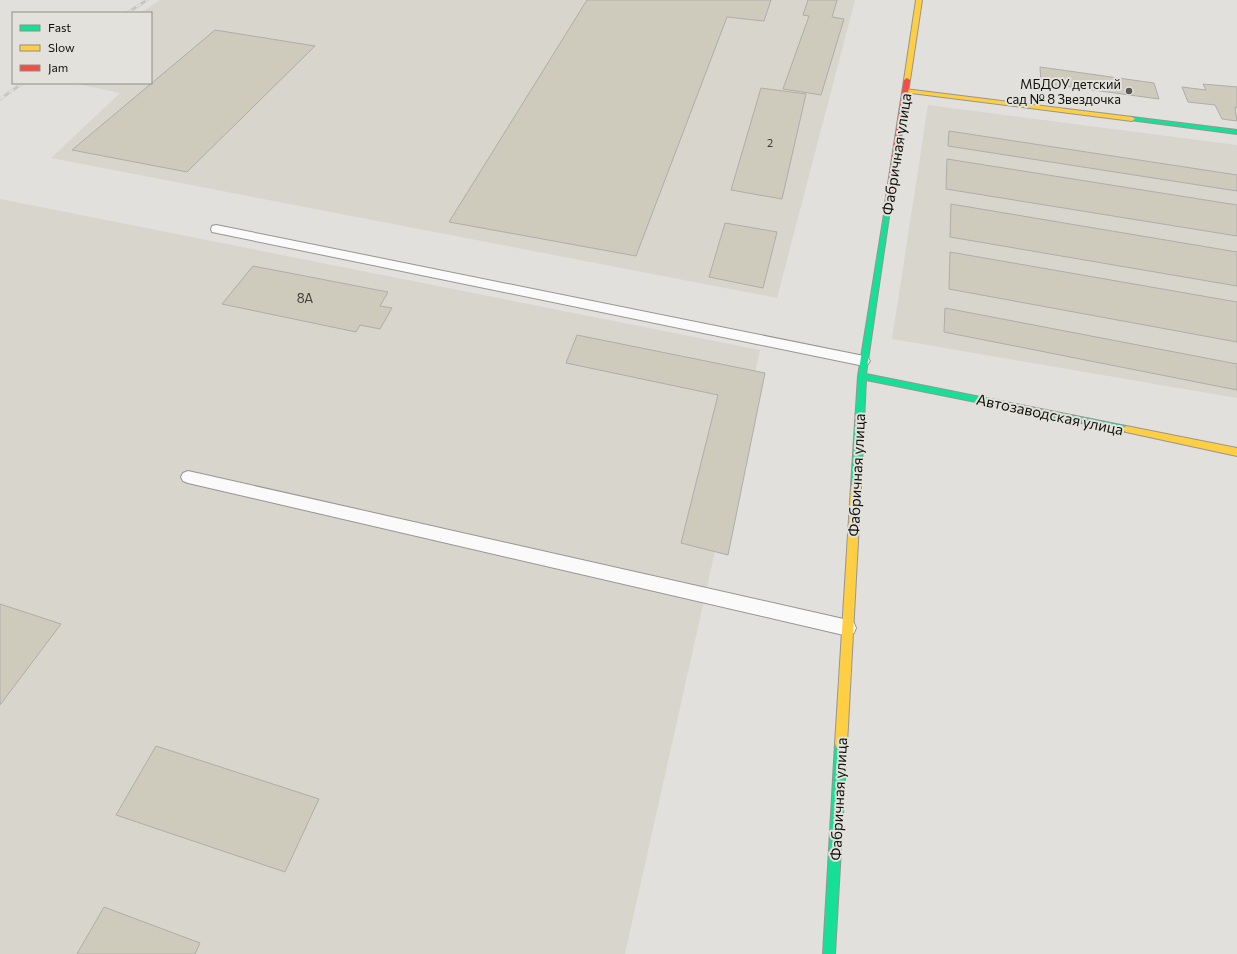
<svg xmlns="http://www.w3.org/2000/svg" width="1237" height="954" font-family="Commissioner,sans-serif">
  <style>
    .built { fill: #d7d5cc }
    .building { fill: #cecabc; stroke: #aeadaa }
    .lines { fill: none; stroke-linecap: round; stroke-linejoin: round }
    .lane-casing { stroke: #969592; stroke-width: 2 }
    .fast-casing { stroke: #969592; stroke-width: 2 }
    .slow-casing { stroke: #969592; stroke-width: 2 }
    .jam-casing { stroke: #969592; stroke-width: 2 }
    .lane { fill: #fafafa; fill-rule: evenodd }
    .fast { fill: #16e098; fill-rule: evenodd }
    .slow { fill: #ffcf43; fill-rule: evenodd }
    .jam { fill: #f24e42; fill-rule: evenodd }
    .rail-casing { stroke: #c7c6c6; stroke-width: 3 }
    .rail { stroke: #e3e1db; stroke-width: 2; stroke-dasharray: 5.5; stroke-linecap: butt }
    .poi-dot { fill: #595956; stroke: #e3e1db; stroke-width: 1.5 }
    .labels { text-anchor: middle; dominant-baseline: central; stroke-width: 4; stroke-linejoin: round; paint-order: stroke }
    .far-number-label { font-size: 11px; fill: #403e3a }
    .far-poi-label { font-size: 13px; fill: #10100e; stroke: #e3e1db; text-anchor: end }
    .number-label { font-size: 13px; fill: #403e3a }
    .street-label { font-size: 15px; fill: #10100e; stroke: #e3e1db }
  </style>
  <rect width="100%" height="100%" fill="#e1e0dd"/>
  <g class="built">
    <path d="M160,0H855L777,298L51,158L120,93L73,83H151V13H140Z"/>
    <path d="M928,105L1237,145V398L892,339Z"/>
    <path d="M0,199L760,350L625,954H0Z"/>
  </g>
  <g class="building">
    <path d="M587,0H771L764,21L727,17L636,256L449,222Z"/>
    <path d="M808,0H837L832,17L844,19L821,95L783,89L809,16L803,15Z"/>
    <path d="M215,30L315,46L187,172L72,150Z"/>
    <path d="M1040,67L1154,83L1159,99L1041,83Z"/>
    <path d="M1203,84L1237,87V108L1235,107L1237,121L1222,119L1215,105L1188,102L1182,87L1206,90Z"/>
    <path d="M761,88L806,94L782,199L731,190Z"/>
    <path d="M949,131L1237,175V191L948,146Z"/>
    <path d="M947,159L1237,205V236L946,189Z"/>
    <path d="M951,204L1237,252V286L950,237Z"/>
    <path d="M725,223L777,232L763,288L709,277Z"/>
    <path d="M950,252L1237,302V342L949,289Z"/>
    <path d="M253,266L388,292L380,306L392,308L380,329L360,325L356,332L222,304Z"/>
    <path d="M945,308L1237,364V390L944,332Z"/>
    <path d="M577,335L765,373L728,555L681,543L718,395L566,363Z"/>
    <path d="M0,604L61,624L0,705Z"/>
    <path d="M156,746L319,799L285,872L116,815Z"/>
    <path d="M104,907L200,943L195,954H77Z"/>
  </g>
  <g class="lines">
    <g class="lane-casing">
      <g id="lane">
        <path d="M216,225L864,356L868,358L870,361L868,364L864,366L212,232L211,229L212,226Z"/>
        <path d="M188,471L848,620L854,623L856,628L854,633L848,636L188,483L183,481L181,477L183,473Z"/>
      </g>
    </g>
    <g class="fast-casing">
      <g id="fast">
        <path d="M1132,117L1237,130V134L1130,120V118Z"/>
        <path d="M885,208H889L890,210L866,374L1126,426L1130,429L1129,431L1126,432L866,380L861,486L859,489L856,490L853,489L851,486L858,376Z"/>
        <path d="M841,738L845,740L847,744L835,954H823L835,744L837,740Z"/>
      </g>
    </g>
    <g class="slow-casing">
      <g id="slow">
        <path d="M916,0H922L910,80L907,82L904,80Z"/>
        <path d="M905,89L1132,117L1135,119L1132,121L903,92V90Z"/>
        <path d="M1126,426L1237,448V456L1126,432L1122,429Z"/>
        <path d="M856,482L859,483L861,486L847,744L845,748L841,750L837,748L835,744L851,486L853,483Z"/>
      </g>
    </g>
    <g class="jam-casing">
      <path id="jam" d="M907,78L910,80L890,210L887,212L884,210L904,80Z"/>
    </g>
    <use href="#lane" class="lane"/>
    <use href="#fast" class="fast"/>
    <use href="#slow" class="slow"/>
    <use href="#jam" class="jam"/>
    <g class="rail-casing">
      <g id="rail">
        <path d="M127,13L147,0"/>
        <path d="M0,99L23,83"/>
      </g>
    </g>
    <use href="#rail" class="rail"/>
  </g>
  <circle class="poi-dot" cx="1129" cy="91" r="4"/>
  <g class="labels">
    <g class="far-number-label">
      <text x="770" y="142">2</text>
    </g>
    <g class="far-poi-label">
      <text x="1121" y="84">МБДОУ детский<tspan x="1121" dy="15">сад № 8 Звездочка</tspan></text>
    </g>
    <g class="number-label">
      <text x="305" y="298">8А</text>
    </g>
    <g class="street-label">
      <text transform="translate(896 154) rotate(-81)">Фабричная улица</text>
      <text transform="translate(1050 414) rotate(12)">Автозаводская улица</text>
      <text transform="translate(856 475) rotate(-87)">Фабричная улица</text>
      <text transform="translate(838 799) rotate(-87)">Фабричная улица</text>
    </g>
  </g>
  <rect x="12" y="12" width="140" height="72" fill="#e3e1db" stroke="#8f8d89"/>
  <rect x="20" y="25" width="20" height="6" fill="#16e098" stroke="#8f8d89"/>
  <text x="48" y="32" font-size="12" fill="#10100e">Fast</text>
  <rect x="20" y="45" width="20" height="6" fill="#ffcf43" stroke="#8f8d89"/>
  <text x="48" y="52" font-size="12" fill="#10100e">Slow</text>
  <rect x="20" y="65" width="20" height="6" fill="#f24e42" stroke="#8f8d89"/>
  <text x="48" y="72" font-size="12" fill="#10100e">Jam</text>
</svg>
